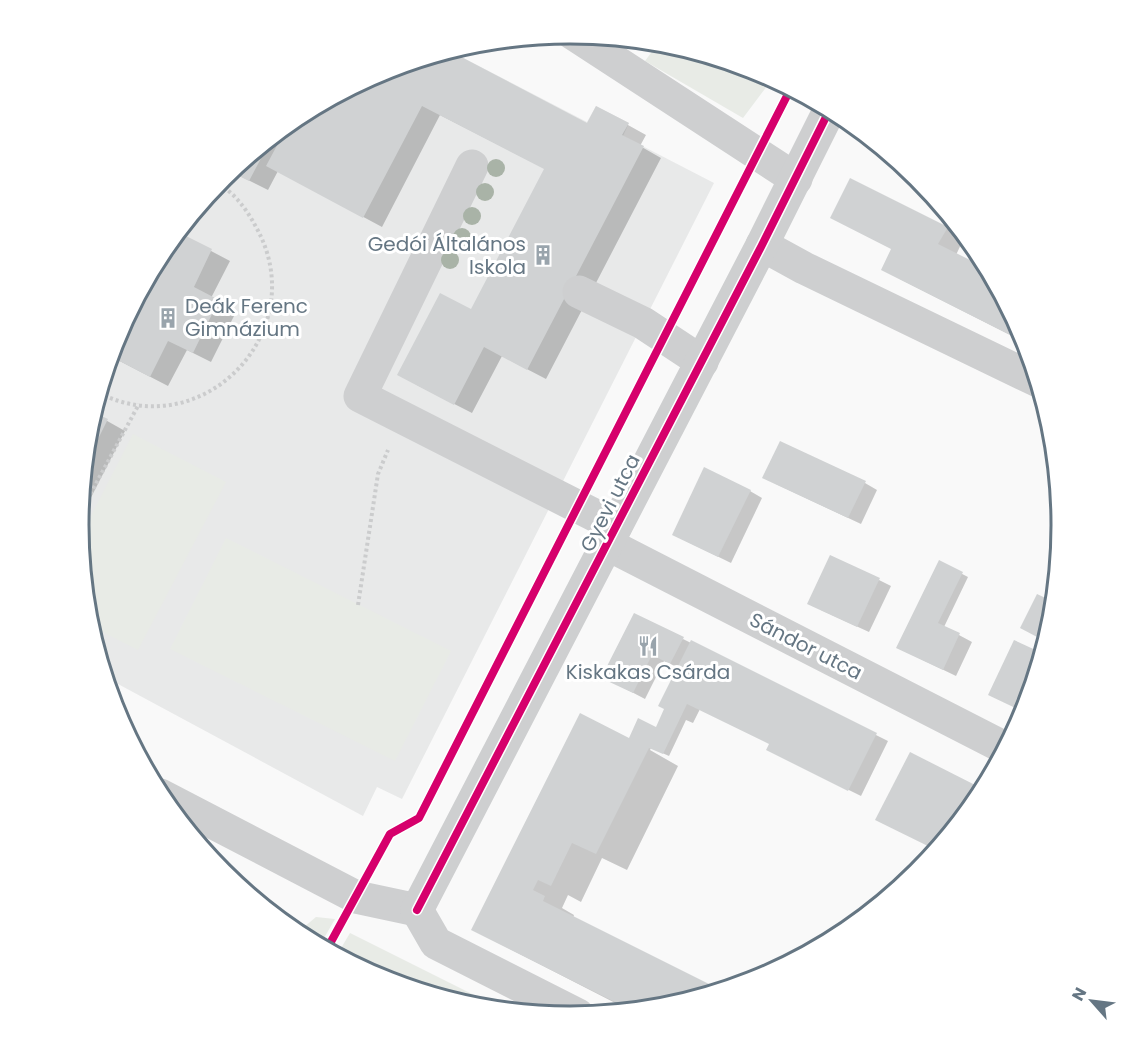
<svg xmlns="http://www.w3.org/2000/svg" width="1140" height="1049" font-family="Poppins,sans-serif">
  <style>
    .built { fill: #e8e9e9 }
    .green { fill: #e8ebe6 }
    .shadow { fill: #0003 }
    .building { fill: #d0d2d3 }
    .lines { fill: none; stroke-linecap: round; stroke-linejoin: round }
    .path { stroke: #cbcccd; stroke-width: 4; stroke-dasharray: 3 3; stroke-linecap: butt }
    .minor { stroke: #cecfd0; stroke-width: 33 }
    .cycleway-casing { stroke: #fff; stroke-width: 11 }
    .cycleway { stroke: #d6006c; stroke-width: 8 }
    .tree { fill: #a9b3a7 }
    .labels { text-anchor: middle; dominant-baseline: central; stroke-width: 6; stroke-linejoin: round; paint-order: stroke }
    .poi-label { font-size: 20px; fill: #657683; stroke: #fff; text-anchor: end }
    .street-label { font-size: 20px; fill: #657683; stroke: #fff }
    .rim { fill: none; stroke: #657683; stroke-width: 3 }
  </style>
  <rect width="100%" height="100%" fill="#f9f9f9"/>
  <path class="built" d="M448,50L587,122L596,106L629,123L623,136L714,183L402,799L377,787L363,816L105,677L88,620L79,524L88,428L116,336L162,251L223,177L297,116L382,70Z"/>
  <g class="green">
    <path d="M659,42L758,71L773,78L743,118L645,61Z"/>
    <path d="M133,434L226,482L138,650L89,625L80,537Z"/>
    <path d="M226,538L451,651L395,761L170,649Z"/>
    <path d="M316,917L335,919L320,945L297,933Z"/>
    <path d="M350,933L502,1009C444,1004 388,982 337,955Z"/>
  </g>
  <g class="shadow">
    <path d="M382,70L588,125H628L646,135L640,146L661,158L546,379L502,356L472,413L417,385L472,311L546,169L440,115L382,227L278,171L268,190L230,171L297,116L307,111L309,112L305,119L309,121L317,105Z"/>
    <path d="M947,228L964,238L956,255L989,272L1026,343L900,279Z"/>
    <path d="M177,233L230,261L211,298L236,312L211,362L187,350L168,386L110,356L116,336L162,251Z"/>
    <path d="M93,413L125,431L79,521L88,428Z"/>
    <path d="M865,483L877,490L861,524L776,484Z"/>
    <path d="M750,491L762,498L731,563L686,541Z"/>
    <path d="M939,562L968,577L944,627L972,642L956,676L898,648Z"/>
    <path d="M879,580L891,586L869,632L821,610Z"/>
    <path d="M1038,596L1054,604L1052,621L1045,639L1028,631Z"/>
    <path d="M683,639L888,741L861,796L780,756L771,744L700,709L693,723L686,720L669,756L651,748L650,750L678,766L627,870L602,858L581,902L568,895L562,908L574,915L573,918L627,1006L625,1008L473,930L630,740L656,729L666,709L679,668L664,661L645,699L603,677Z"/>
    <path d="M910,754L983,790L936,849Z"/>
  </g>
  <g class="building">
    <path d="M448,50L587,123L596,106L629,123L622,135L644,146L527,370L484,347L454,405L397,375L440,293L471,309L544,169L422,106L363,218L266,166L289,123L297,116L308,119L314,107L382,70Z"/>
    <path d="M274,134L249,181L229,171L260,146Z"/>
    <path d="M850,178L948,227L938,244L988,269L1026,343L881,270L891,249L830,218Z"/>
    <path d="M178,232L212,249L194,287L219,300L193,353L168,341L150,377L110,356L116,336L162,251Z"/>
    <path d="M93,412L108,419L85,465L88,428Z"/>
    <path d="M780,441L866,481L848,518L762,478Z"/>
    <path d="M704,467L751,490L718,557L672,535Z"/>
    <path d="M830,555L880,578L857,627L807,604Z"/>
    <path d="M939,560L963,572L938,623L960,633L943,670L896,648Z"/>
    <path d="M1037,594L1054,602L1039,638L1020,628Z"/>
    <path d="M634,613L684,637L670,664L652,655L633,693L601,678Z"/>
    <path d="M691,640L877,733L848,791L766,750L769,744L687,704L663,754L649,748L596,854L572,843L551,886L538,880L533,890L545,896L543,901L721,990L666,1007L631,1010L471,930L580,713L629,738L638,718L656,727L664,709L658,706Z"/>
    <path d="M1014,640L1042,653L1024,712L988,695Z"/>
    <path d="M910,752L983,789L936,850L875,820Z"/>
  </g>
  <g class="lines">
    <g class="path">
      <path d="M99,393C204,446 314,330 256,227C247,210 235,193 217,183"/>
      <path d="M79,515L139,404"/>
      <path d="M358,605L378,474L388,450"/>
    </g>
    <g class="minor">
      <path d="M572,33L796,179"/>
      <path d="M472,166L360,396L616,526"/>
      <path d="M762,245L804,268L1038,381"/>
      <path d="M579,292L643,323L702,362"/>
      <path d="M607,544L1005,748"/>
      <path d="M160,795L356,897L417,910"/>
      <path d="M417,910L762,245L830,109"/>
      <path d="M417,910L436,943L578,1015"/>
    </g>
    <g class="cycleway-casing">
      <g id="cycleway">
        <path d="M417,910L762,245L830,109"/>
        <path d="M327,949L390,834L419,818L791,88"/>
      </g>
    </g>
    <use href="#cycleway" class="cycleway"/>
  </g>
  <g class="tree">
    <circle cx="496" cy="168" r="9"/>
    <circle cx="485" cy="192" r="9"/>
    <circle cx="472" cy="216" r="9"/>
    <circle cx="462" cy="237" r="9"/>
    <circle cx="450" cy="260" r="9"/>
  </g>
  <defs>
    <g id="building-bare" transform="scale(1.62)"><path d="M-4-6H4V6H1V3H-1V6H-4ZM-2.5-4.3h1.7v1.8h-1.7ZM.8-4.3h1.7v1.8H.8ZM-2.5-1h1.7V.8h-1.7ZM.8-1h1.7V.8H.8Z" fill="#99a4ac" stroke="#fff" stroke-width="2.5" paint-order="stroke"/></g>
    <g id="restaurant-bare" transform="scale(1.62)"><path d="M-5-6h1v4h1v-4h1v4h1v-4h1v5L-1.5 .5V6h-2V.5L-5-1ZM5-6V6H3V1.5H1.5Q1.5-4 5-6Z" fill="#99a4ac" stroke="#fff" stroke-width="2.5" paint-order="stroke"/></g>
  </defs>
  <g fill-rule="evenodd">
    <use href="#building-bare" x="543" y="255"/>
    <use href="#building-bare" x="168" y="318"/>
    <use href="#restaurant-bare" x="648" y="646"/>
  </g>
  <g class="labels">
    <g class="poi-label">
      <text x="526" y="244">Gedói Általános<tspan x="526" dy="23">Iskola</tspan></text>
      <text x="185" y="306" text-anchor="start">Deák Ferenc<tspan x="185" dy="23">Gimnázium</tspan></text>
      <text x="648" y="672" text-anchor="middle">Kiskakas Csárda</text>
    </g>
    <g class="street-label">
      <text transform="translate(610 503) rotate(-63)">Gyevi utca</text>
      <text transform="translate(806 646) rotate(27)">Sándor utca</text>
    </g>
  </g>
  <path d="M0 0H1140V1049H0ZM89 525a481 481 0 1 1 962 0a481 481 0 1 1-962 0Z" fill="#fff" fill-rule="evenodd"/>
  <path class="rim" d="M89 525a481 481 0 1 1 962 0a481 481 0 1 1-962 0Z"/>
  <g transform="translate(1092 1001) rotate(298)" stroke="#ffffff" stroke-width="4.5" paint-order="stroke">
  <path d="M0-4.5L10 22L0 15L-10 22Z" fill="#657683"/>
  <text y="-9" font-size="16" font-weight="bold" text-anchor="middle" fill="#657683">N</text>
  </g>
</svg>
